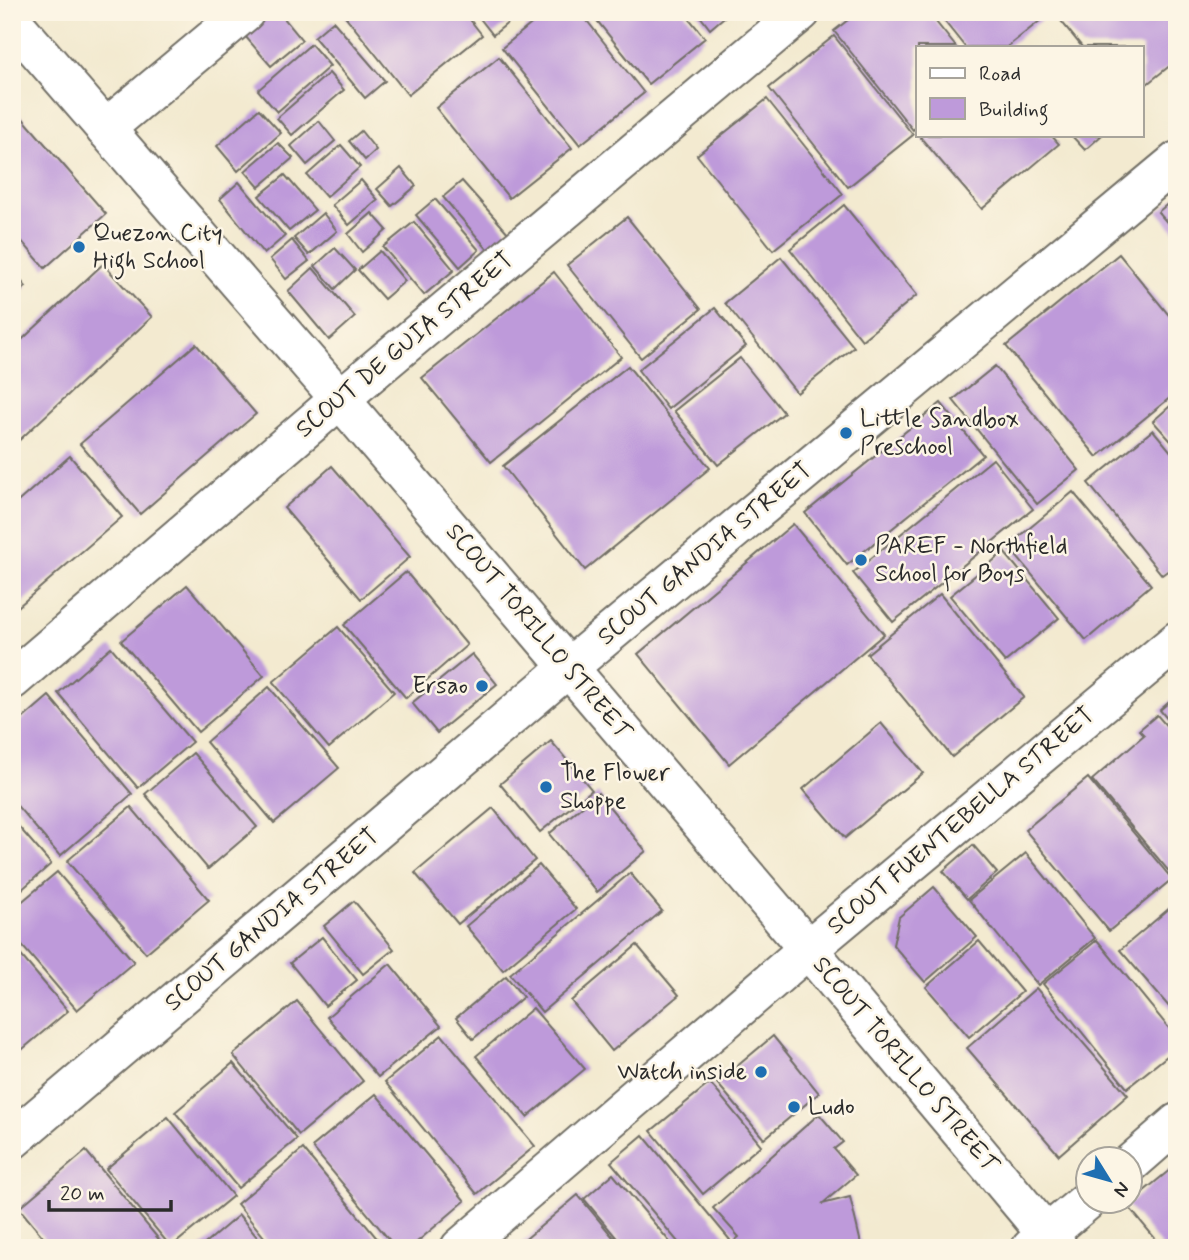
<svg xmlns="http://www.w3.org/2000/svg" width="1189" height="1260" font-family="Mynerve,sans-serif">
  <style>
    .building { fill: #be9ada }
    .lines { fill: none; stroke-linecap: round; stroke-linejoin: round }
    .minor-casing { stroke: #716e65; stroke-width: 42 }
    .minor { stroke: #fff; stroke-width: 38 }
    .poi-dot { fill: #1f6fb2; stroke: #fcf5e5; stroke-width: 2.5 }
    .labels { text-anchor: middle; dominant-baseline: central; stroke-width: 5; stroke-linejoin: round; paint-order: stroke }
    .poi-label { font-size: 24px; fill: #2b2b2b; stroke: #fcf5e5; text-anchor: start }
    .street-label { font-size: 24px; fill: #2b2b2b; stroke: #fcf5e5 }
  </style>
  <rect width="100%" height="100%" fill="#fcf5e5"/>
  <filter id="ink" filterUnits="userSpaceOnUse"><feTurbulence type="fractalNoise" baseFrequency=".0143" numOctaves="2"/><feDisplacementMap in="SourceGraphic" scale="14" xChannelSelector="R" yChannelSelector="G"/><feConvolveMatrix kernelMatrix="1 2 1 2 8 2 1 2 1" color-interpolation-filters="sRGB"/></filter>
  <filter id="wash" filterUnits="userSpaceOnUse"><feTurbulence type="fractalNoise" baseFrequency=".00686" numOctaves="4" result="noise"/><feDisplacementMap in="SourceGraphic" scale="28" xChannelSelector="R" yChannelSelector="G"/><feGaussianBlur stdDeviation="1.57" result="paint"/><feColorMatrix in="noise" values="0 0 0 0 0 0 0 0 0 0 0 0 0 0 0 0 0 1.4 0 .05"/><feComposite in="paint" operator="in"/></filter>
  <g filter="url(#wash)">
    <rect width="100%" height="100%" fill="#f3ead0"/>
    <g id="blocks">
      <g class="building">
        <path d="M271,12H279L302,40L271,66L245,36Z"/>
        <path d="M342,12H464L482,35L408,95Z"/>
        <path d="M475,12H521L493,35Z"/>
        <path d="M546,12H580L644,93L580,145L502,48Z"/>
        <path d="M590,12H684L705,38L648,84Z"/>
        <path d="M697,12H730L710,29Z"/>
        <path d="M858,12H928L956,47H918V125L913,130L834,31Z"/>
        <path d="M937,12H1051L1007,47H965Z"/>
        <path d="M1062,12H1169L1177,22V60L1142,88V47H1082L1057,16Z"/>
        <path d="M333,21L385,81L365,98L314,37Z"/>
        <path d="M834,36L913,135L848,187L769,88Z"/>
        <path d="M311,44L330,66L277,112L258,90Z"/>
        <path d="M499,57L572,148L509,198L436,108Z"/>
        <path d="M329,73L344,90L292,135L277,118Z"/>
        <path d="M767,99L843,194L773,250L697,155Z"/>
        <path d="M12,106L106,214L45,268L12,230Z"/>
        <path d="M259,109L281,133L238,171L217,146Z"/>
        <path d="M319,121L335,141L307,165L291,146Z"/>
        <path d="M361,131L376,150L365,160L349,141Z"/>
        <path d="M923,135H1051L1059,144L982,209L920,137Z"/>
        <path d="M1071,135H1102L1085,150Z"/>
        <path d="M278,143L293,158L259,187L245,171Z"/>
        <path d="M341,145L360,167L326,197L307,175Z"/>
        <path d="M401,168L416,186L392,206L377,189Z"/>
        <path d="M285,175L315,210L289,231L259,196Z"/>
        <path d="M361,180L378,200L349,225L332,205Z"/>
        <path d="M462,181L509,234L489,251L443,197Z"/>
        <path d="M239,182L285,236L264,254L220,199Z"/>
        <path d="M1177,196V234L1158,212Z"/>
        <path d="M435,199L479,250L460,267L416,215Z"/>
        <path d="M844,205L917,295L862,340L790,249Z"/>
        <path d="M323,213L337,231L309,255L294,238Z"/>
        <path d="M372,213L387,230L362,252L348,234Z"/>
        <path d="M627,217L701,309L641,358L567,265Z"/>
        <path d="M414,222L454,270L424,295L383,247Z"/>
        <path d="M292,240L309,261L286,279L270,259Z"/>
        <path d="M335,248L355,270L335,289L315,266Z"/>
        <path d="M380,251L405,281L384,299L358,270Z"/>
        <path d="M1119,254L1177,325V392L1097,457L1006,346Z"/>
        <path d="M781,257L854,347L797,393L725,303Z"/>
        <path d="M103,264L152,317L12,447V349Z"/>
        <path d="M313,268L355,317L329,340L288,291Z"/>
        <path d="M12,270L26,287L12,299Z"/>
        <path d="M554,272L621,357L491,462L422,378Z"/>
        <path d="M715,308L746,346L668,409L638,370Z"/>
        <path d="M196,344L256,414L140,514L80,444Z"/>
        <path d="M740,358L784,413L718,465L674,411Z"/>
        <path d="M628,366L710,468L585,570L503,466Z"/>
        <path d="M995,366L1079,470L1037,504L953,400Z"/>
        <path d="M1177,400V448L1153,421Z"/>
        <path d="M941,403L983,455L847,565L805,513Z"/>
        <path d="M1153,430L1177,459V564L1162,575L1088,483Z"/>
        <path d="M70,456L122,517L12,612V507Z"/>
        <path d="M993,459L1033,509L893,622L853,573Z"/>
        <path d="M332,466L410,557L361,599L284,508Z"/>
        <path d="M1073,492L1151,585L1086,640L1008,546Z"/>
        <path d="M793,524L884,634L729,764L638,654Z"/>
        <path d="M1004,552L1059,618L1005,662L950,596Z"/>
        <path d="M406,572L467,645L406,698L344,625Z"/>
        <path d="M187,585L264,676L198,732L121,641Z"/>
        <path d="M940,594L1024,697L952,757L867,654Z"/>
        <path d="M338,627L394,692L329,748L273,682Z"/>
        <path d="M111,647L192,742L138,788L58,693Z"/>
        <path d="M472,654L497,684L437,733L412,703Z"/>
        <path d="M269,687L339,768L274,823L206,742Z"/>
        <path d="M1177,695V731L1160,710Z"/>
        <path d="M49,696L132,794L60,856L12,800V728Z"/>
        <path d="M1157,715L1177,738V881L1092,780L1144,735L1139,730Z"/>
        <path d="M881,723L923,773L845,838L803,789Z"/>
        <path d="M551,741L592,790L540,832L500,784Z"/>
        <path d="M193,753L257,827L208,869L145,794Z"/>
        <path d="M1088,778L1172,879L1109,931L1025,830Z"/>
        <path d="M598,793L646,851L597,892L549,834Z"/>
        <path d="M131,807L209,900L146,953L67,861Z"/>
        <path d="M493,808L535,860L458,924L415,873Z"/>
        <path d="M12,819L51,864L12,898Z"/>
        <path d="M973,845L997,873L967,899L943,871Z"/>
        <path d="M1026,853L1095,938L1038,985L969,900Z"/>
        <path d="M539,865L576,909L503,970L466,926Z"/>
        <path d="M57,872L134,962L77,1010L12,934V910Z"/>
        <path d="M630,873L662,911L542,1012L510,974Z"/>
        <path d="M934,887L977,937L925,982L893,945L899,917Z"/>
        <path d="M354,901L394,949L363,974L324,926Z"/>
        <path d="M1177,902V1016L1120,950Z"/>
        <path d="M322,937L357,980L325,1006L290,963Z"/>
        <path d="M1097,940L1177,1038V1048L1127,1088L1043,984Z"/>
        <path d="M979,941L1022,992L969,1037L926,987Z"/>
        <path d="M12,945L68,1011L12,1058Z"/>
        <path d="M637,945L679,995L612,1051L571,1001Z"/>
        <path d="M390,964L441,1026L378,1077L327,1017Z"/>
        <path d="M506,976L523,997L473,1039L456,1018Z"/>
        <path d="M1036,988L1128,1095L1059,1155L967,1048Z"/>
        <path d="M297,1001L363,1081L299,1135L233,1055Z"/>
        <path d="M533,1008L585,1069L527,1117L476,1056Z"/>
        <path d="M442,1035L535,1146L477,1194L385,1082Z"/>
        <path d="M773,1036L819,1093L764,1139L717,1083Z"/>
        <path d="M233,1063L297,1139L238,1188L175,1112Z"/>
        <path d="M710,1083L761,1145L703,1194L651,1131Z"/>
        <path d="M376,1094L465,1201L410,1248H396L312,1147Z"/>
        <path d="M819,1114L843,1142L834,1149L856,1175L822,1204L850,1197L862,1248H733L731,1244L739,1237L713,1208Z"/>
        <path d="M168,1117L233,1196L171,1247L106,1169Z"/>
        <path d="M643,1135L730,1240L721,1248H683L611,1162Z"/>
        <path d="M303,1149L385,1248H273L237,1204Z"/>
        <path d="M86,1151L166,1248H52L19,1208Z"/>
        <path d="M1177,1164V1248H1163L1127,1205Z"/>
        <path d="M613,1174L675,1248H625L584,1199Z"/>
        <path d="M578,1195L622,1248H515Z"/>
        <path d="M239,1215L266,1248H200Z"/>
      </g>
    </g>
  </g>
  <g filter="url(#ink)">
    <use href="#blocks" fill-opacity="0" stroke="#716e65" stroke-width="2"/>
    <g class="lines">
      <g class="minor-casing">
        <g id="minor">
          <path d="M12,21L340,399L808,949L1058,1248"/>
          <path d="M105,129L245,12"/>
          <path d="M12,680L340,399L801,12"/>
          <path d="M12,1140L568,668L1177,161"/>
          <path d="M1130,1164L1177,1123"/>
          <path d="M460,1248L808,949L1177,641"/>
          <path d="M1031,1248L1088,1200"/>
        </g>
      </g>
      <use href="#minor" class="minor"/>
    </g>
  </g>
  <g class="poi-dot">
    <circle cx="79" cy="247" r="7"/>
    <circle cx="846" cy="433" r="7"/>
    <circle cx="861" cy="560" r="7"/>
    <circle cx="482" cy="686" r="7"/>
    <circle cx="546" cy="787" r="7"/>
    <circle cx="761" cy="1072" r="7"/>
    <circle cx="794" cy="1107" r="7"/>
  </g>
  <g class="labels">
    <g class="poi-label">
      <text x="93" y="233">Quezon City<tspan x="93" dy="28">High School</tspan></text>
      <text x="860" y="419">Little Sandbox<tspan x="860" dy="28">Preschool</tspan></text>
      <text x="875" y="546">PAREF - Northfield<tspan x="875" dy="28">School for Boys</tspan></text>
      <text x="468" y="686" text-anchor="end">Ersao</text>
      <text x="560" y="773">The Flower<tspan x="560" dy="28">Shoppe</tspan></text>
      <text x="747" y="1072" text-anchor="end">Watch inside</text>
      <text x="808" y="1107">Ludo</text>
    </g>
    <g class="street-label">
      <text transform="translate(405 345) rotate(-40)">SCOUT DE GUIA STREET</text>
      <text transform="translate(705 554) rotate(-40)">SCOUT GANDIA STREET</text>
      <text transform="translate(538 632) rotate(50)">SCOUT TORILLO STREET</text>
      <text transform="translate(961 821) rotate(-40)">SCOUT FUENTEBELLA STREET</text>
      <text transform="translate(272 920) rotate(-40)">SCOUT GANDIA STREET</text>
      <text transform="translate(905 1065) rotate(50)">SCOUT TORILLO STREET</text>
    </g>
  </g>
  <rect width="1189" height="1260" fill="none" stroke="#fcf5e5" stroke-width="42"/>
  <rect x="916" y="46" width="228" height="91" fill="#fcf5e5" stroke="#a8a49b" stroke-width="2"/>
  <rect x="930" y="68" width="35" height="10" fill="#ffffff" stroke="#a8a49b" stroke-width="2"/>
  <text x="979" y="80" font-size="21" fill="#2b2b2b">Road</text>
  <rect x="930" y="98" width="35" height="21" fill="#be9ada" stroke="#a8a49b" stroke-width="2"/>
  <text x="979" y="116" font-size="21" fill="#2b2b2b">Building</text>
  <g transform="translate(1109 1180) rotate(127)"><circle r="33" fill="#fcf5e5" stroke="#a8a49b" stroke-width="2"/>
  <path d="M0-5L12 26L0 18L-12 26Z" fill="#1f6fb2"/>
  <text y="-10" font-size="19" font-weight="bold" text-anchor="middle" fill="#2b2b2b">N</text>
  </g>
  <path d="M49 1200v10h122v-10" fill="none" stroke="#2b2b2b" stroke-width="3.5"/>
  <text x="60" y="1200" font-size="21" fill="#2b2b2b" stroke="#fcf5e5" stroke-width="5" paint-order="stroke">20 m</text>
</svg>
